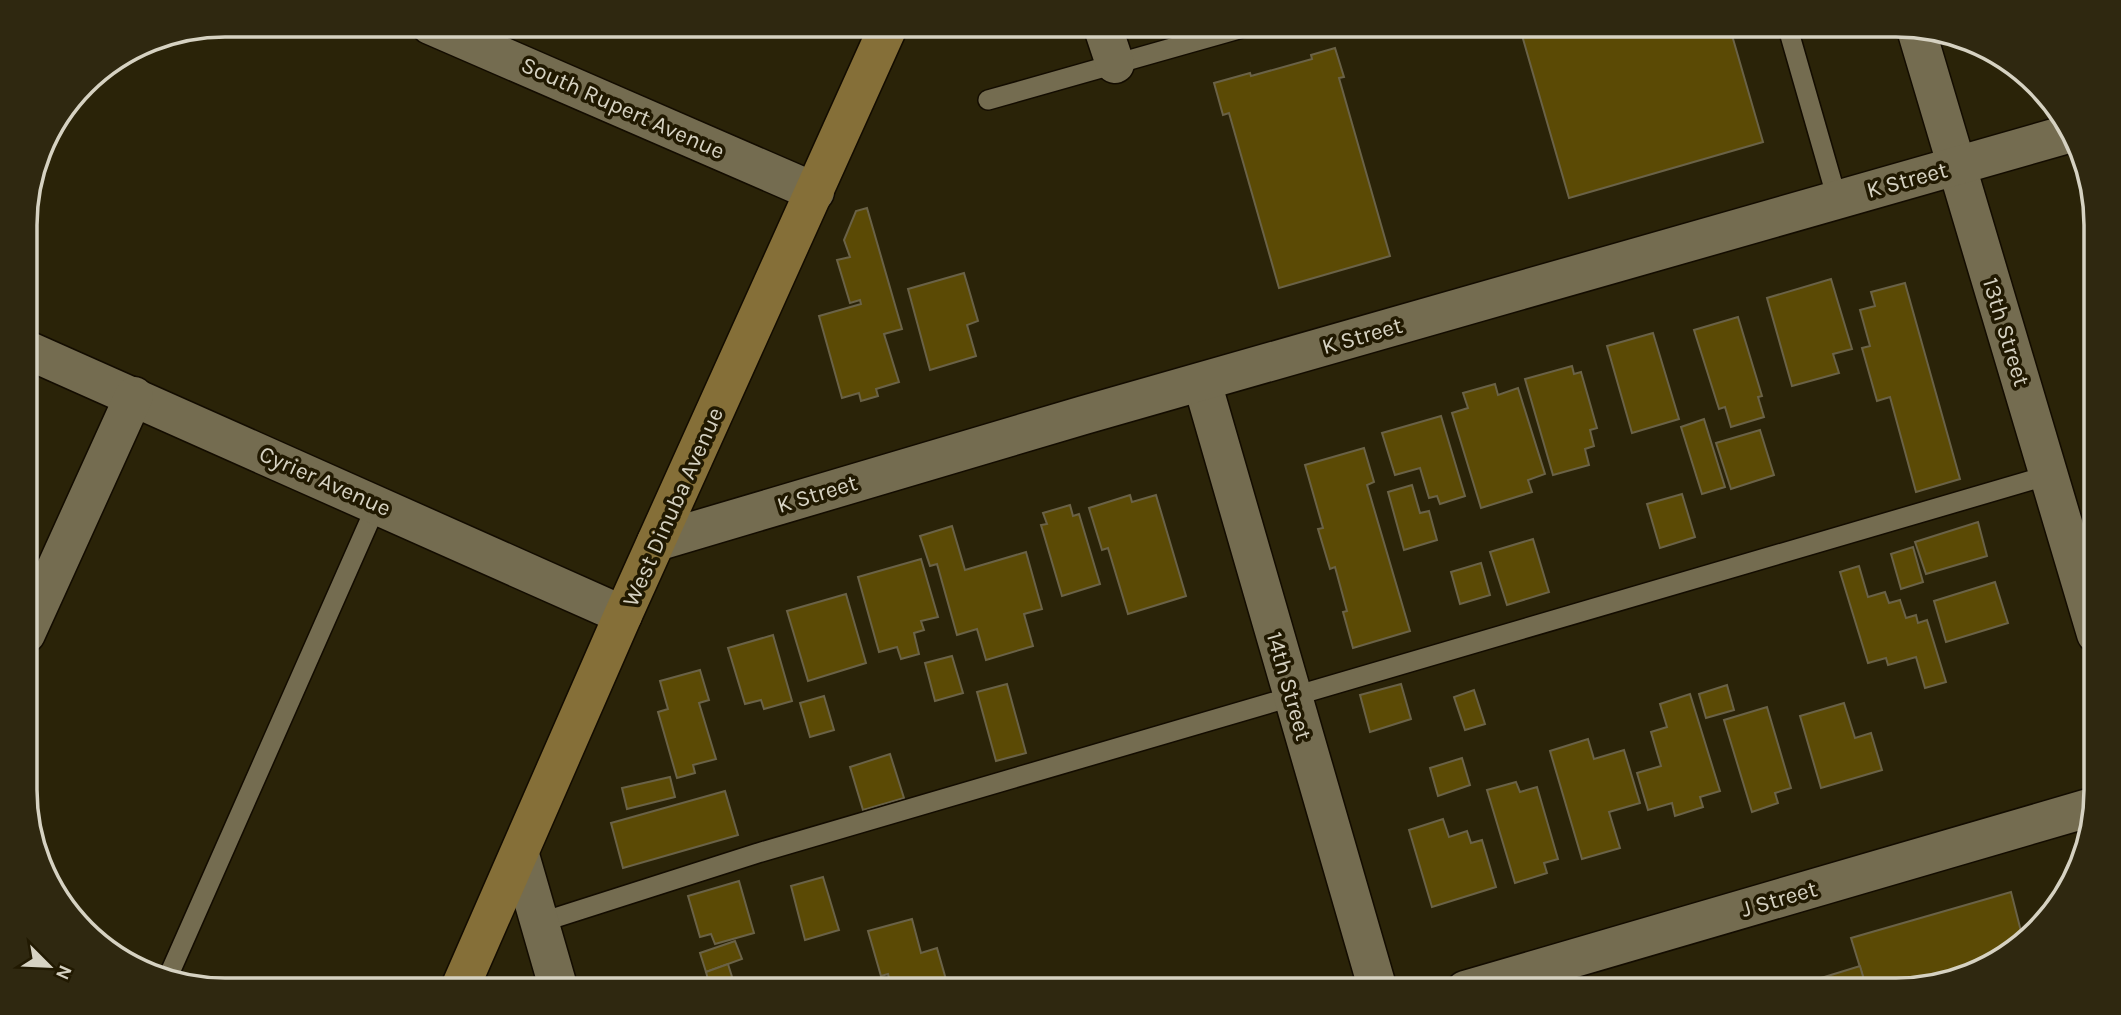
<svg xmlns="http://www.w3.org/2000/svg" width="2121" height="1015" font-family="Karla,sans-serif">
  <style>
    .building { fill: #5b4a05; stroke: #6a6247; stroke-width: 2 }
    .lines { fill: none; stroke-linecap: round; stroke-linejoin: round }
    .lane-casing { stroke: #130c00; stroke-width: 22 }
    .street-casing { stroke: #130c00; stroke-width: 41 }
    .secondary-casing { stroke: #130c00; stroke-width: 41 }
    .lane { stroke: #746c50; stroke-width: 19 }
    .street { stroke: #746c50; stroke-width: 38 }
    .secondary { stroke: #856f38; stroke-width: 38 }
    .labels { text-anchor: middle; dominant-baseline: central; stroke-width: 7; stroke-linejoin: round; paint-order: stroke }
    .street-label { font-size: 23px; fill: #d6d2c2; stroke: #211901 }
    .rim { fill: none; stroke: #d6d2c2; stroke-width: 3.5 }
  </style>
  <rect width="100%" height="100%" fill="#2a2308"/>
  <g class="building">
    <path d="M1188,25H1228L1191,35Z"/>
    <path d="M1519,25H1729L1763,142L1569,198Z"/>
    <path d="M1335,48L1344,77L1339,78L1390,256L1279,288L1229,113L1223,115L1214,83L1250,73L1251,76L1312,59L1311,55Z"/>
    <path d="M867,208L902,329L884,334L899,382L876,389L878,396L861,401L859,393L842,398L819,316L861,304L860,300L850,303L837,260L850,257L844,240L856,211Z"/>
    <path d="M964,273L978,321L967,325L976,356L930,370L908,289Z"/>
    <path d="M1831,279L1852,349L1833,354L1839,373L1792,386L1767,298Z"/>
    <path d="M1905,283L1960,479L1916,492L1890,397L1877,401L1862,348L1870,346L1860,310L1875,306L1871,292Z"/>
    <path d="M1738,317L1762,396L1758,397L1764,417L1731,427L1725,407L1719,409L1694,330Z"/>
    <path d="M1653,333L1679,419L1632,433L1607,346Z"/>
    <path d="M1572,366L1574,374L1581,372L1597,428L1590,430L1594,446L1585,449L1589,465L1553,475L1525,379Z"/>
    <path d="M1495,384L1498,395L1518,388L1545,474L1528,480L1532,492L1481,508L1452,413L1468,408L1463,393Z"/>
    <path d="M1441,416L1465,496L1440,504L1437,496L1429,498L1420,468L1395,475L1382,433Z"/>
    <path d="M1704,419L1725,487L1702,494L1681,427Z"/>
    <path d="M1760,430L1774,475L1731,489L1716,443Z"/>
    <path d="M1364,448L1374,482L1367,485L1410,631L1353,648L1343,612L1347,611L1335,567L1330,569L1318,529L1323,528L1305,465Z"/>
    <path d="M1412,485L1420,513L1429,511L1437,540L1404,550L1388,492Z"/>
    <path d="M1682,494L1695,537L1660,548L1647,504Z"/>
    <path d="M1130,495L1132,502L1156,495L1186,596L1128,614L1108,548L1102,550L1089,508Z"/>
    <path d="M1070,505L1073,516L1079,514L1100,584L1062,596L1041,525L1047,524L1043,513Z"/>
    <path d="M1978,522L1987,556L1926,574L1915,542Z"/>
    <path d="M952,526L965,570L1026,552L1042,609L1024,614L1033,646L986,660L977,629L957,635L937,564L930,566L920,536Z"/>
    <path d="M1533,539L1549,592L1507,605L1490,552Z"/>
    <path d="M1913,547L1923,582L1901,589L1891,554Z"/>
    <path d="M921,559L938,617L921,621L924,630L914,633L919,654L901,659L897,647L879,652L858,577Z"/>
    <path d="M1481,563L1490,595L1460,604L1451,572Z"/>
    <path d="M1859,566L1868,597L1885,592L1889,603L1900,600L1906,618L1916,615L1918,623L1927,620L1946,682L1925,688L1916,657L1888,665L1886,658L1868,663L1840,572Z"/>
    <path d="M1995,582L2008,623L1946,642L1934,601Z"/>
    <path d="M846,594L866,663L808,681L787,611Z"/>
    <path d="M773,635L792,701L764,709L761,700L745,704L728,648Z"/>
    <path d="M952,656L963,693L935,701L925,663Z"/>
    <path d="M700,670L709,700L699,703L716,759L693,765L695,773L677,778L658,712L668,709L660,681Z"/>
    <path d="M1007,684L1026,753L996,761L977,692Z"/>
    <path d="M1401,684L1411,719L1370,732L1360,695Z"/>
    <path d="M1727,685L1734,710L1706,718L1699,694Z"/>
    <path d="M1474,690L1485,724L1465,730L1454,697Z"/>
    <path d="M1690,694L1720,791L1700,797L1703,807L1675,816L1672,803L1648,810L1637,773L1661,766L1651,732L1667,727L1660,704Z"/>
    <path d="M824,696L834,730L810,737L800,703Z"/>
    <path d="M1844,703L1855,738L1871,733L1882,770L1821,788L1800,716Z"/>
    <path d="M1767,707L1791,788L1775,793L1778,803L1752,812L1724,720Z"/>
    <path d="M1588,739L1594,759L1624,750L1640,803L1609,812L1620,848L1582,859L1550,751Z"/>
    <path d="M890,754L904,798L863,810L850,767Z"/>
    <path d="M1462,758L1470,785L1438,796L1430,768Z"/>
    <path d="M670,777L675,797L627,809L622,788Z"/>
    <path d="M1516,782L1520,792L1537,787L1558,859L1544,863L1547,873L1515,883L1487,790Z"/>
    <path d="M725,791L738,835L623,868L611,823Z"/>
    <path d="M1443,819L1449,837L1467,831L1471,843L1482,840L1496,887L1432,907L1409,830Z"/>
    <path d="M823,877L839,930L805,940L791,886Z"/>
    <path d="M739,881L754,933L715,944L711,934L700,937L688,896Z"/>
    <path d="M2011,892L2023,939L2008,956L1909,990H1867L1851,938Z"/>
    <path d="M912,919L921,953L937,948L949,990H892L888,974L881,976L868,931Z"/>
    <path d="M735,941L742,959L706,972L700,953Z"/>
    <path d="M728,964L733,980L710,987L706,972Z"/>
    <path d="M1860,966L1867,990H1822L1818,979Z"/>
  </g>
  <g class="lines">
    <g class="lane-casing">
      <g id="lane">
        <path d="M1787,25L1837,199"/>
        <path d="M988,100L1253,25"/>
        <path d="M539,923L758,853L2049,475"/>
        <path d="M168,977L377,504"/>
      </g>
    </g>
    <g class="street-casing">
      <g id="street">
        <path d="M430,25L815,192"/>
        <path d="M1102,25L1115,64"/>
        <path d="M1916,29L2096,634"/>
        <path d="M25,349L623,615"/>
        <path d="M1202,382L1378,990"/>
        <path d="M656,542L1084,415L2068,134"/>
        <path d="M26,634L134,396"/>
        <path d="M520,855L559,990"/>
        <path d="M1465,990L2092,807"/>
      </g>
    </g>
    <g class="secondary-casing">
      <path id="secondary" d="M459,990L623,615L889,25"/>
    </g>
    <use href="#lane" class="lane"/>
    <use href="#street" class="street"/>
    <use href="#secondary" class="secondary"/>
  </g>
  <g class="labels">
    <g class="street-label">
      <text transform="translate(623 108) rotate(24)">South Rupert Avenue</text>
      <text transform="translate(1907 180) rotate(-15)">K Street</text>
      <text transform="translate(2006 332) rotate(73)">13th Street</text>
      <text transform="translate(1362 336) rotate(-16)">K Street</text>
      <text transform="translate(325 481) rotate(24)">Cyrier Avenue</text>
      <text transform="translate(817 494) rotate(-17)">K Street</text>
      <text transform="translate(673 507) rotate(-66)">West Dinuba Avenue</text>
      <text transform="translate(1289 686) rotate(74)">14th Street</text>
      <text transform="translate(1779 899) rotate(-16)">J Street</text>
    </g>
  </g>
  <path d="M0 0H2121V1015H0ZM225 37H1896A188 188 0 0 1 2084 225V790A188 188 0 0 1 1896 978H225A188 188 0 0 1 37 790V225A188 188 0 0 1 225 37Z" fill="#2f2810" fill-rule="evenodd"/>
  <path class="rim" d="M225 37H1896A188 188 0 0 1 2084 225V790A188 188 0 0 1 1896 978H225A188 188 0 0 1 37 790V225A188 188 0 0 1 225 37Z"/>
  <g transform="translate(49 966) rotate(114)" stroke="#211901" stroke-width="5" paint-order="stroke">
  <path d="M0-5L12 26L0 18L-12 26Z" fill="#d6d2c2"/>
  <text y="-10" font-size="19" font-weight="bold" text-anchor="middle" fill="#d6d2c2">N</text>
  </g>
</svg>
